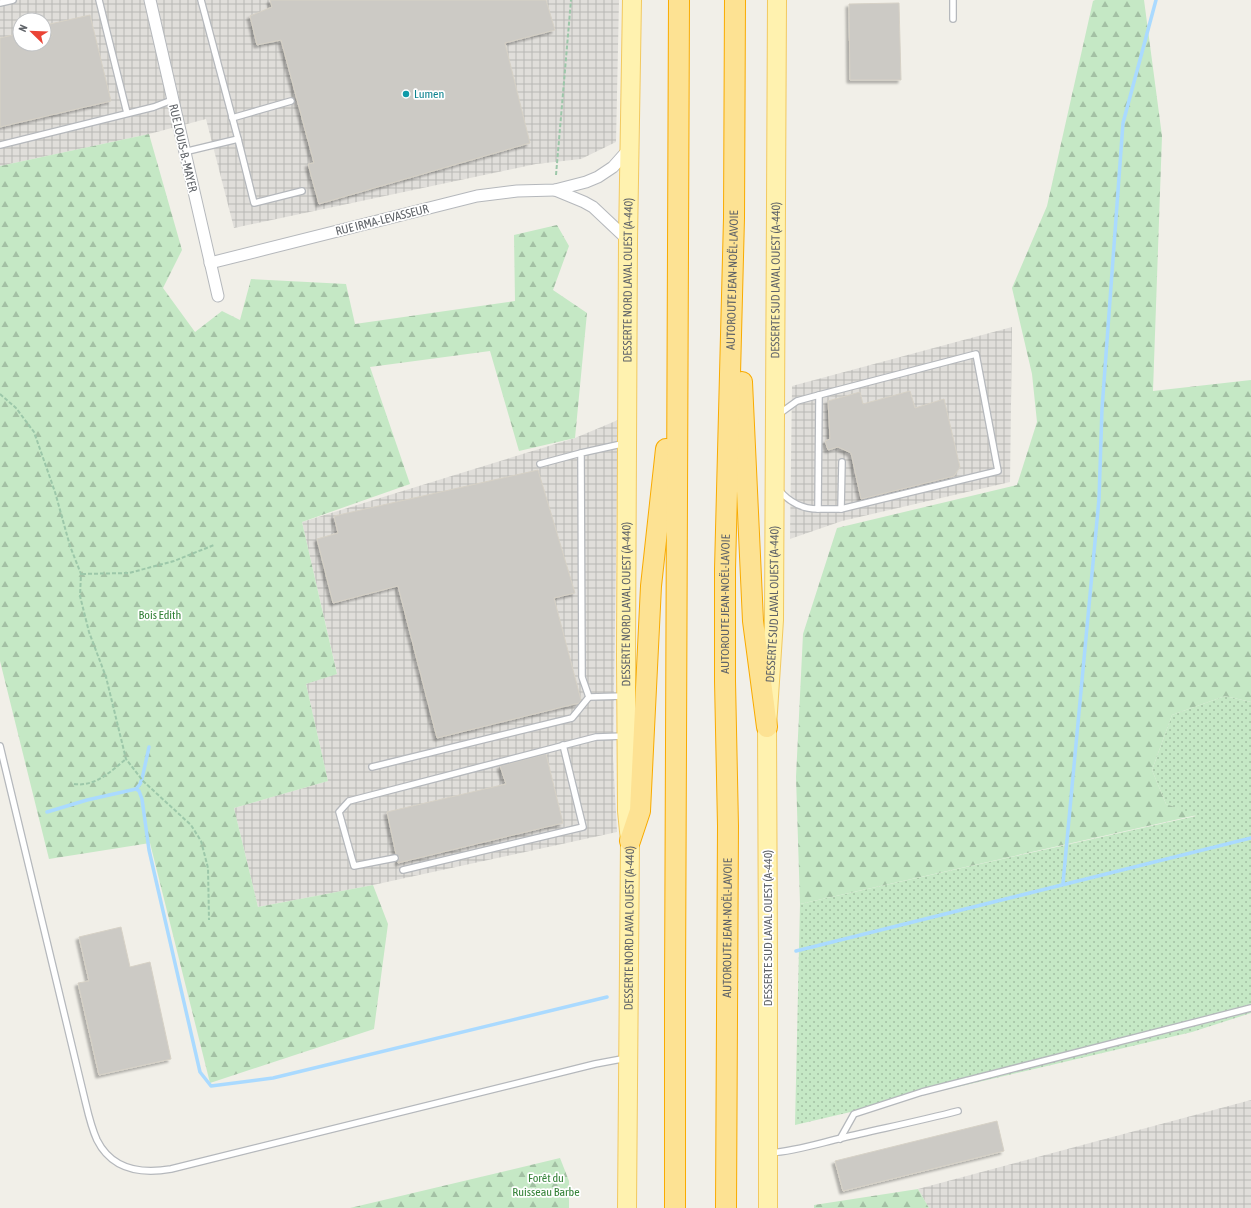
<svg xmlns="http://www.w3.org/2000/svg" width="1251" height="1208" font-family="'Asap Condensed',sans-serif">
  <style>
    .industrial { fill: url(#industrial-grid); fill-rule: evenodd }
    .grass { fill: url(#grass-dots) }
    .forest { fill: url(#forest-firs) }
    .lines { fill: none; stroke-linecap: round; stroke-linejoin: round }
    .stream { stroke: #aadaff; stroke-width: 3.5 }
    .building { fill: #cccac5; stroke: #d6d1c6; filter: url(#shadow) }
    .lane-casing { stroke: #b5b8bc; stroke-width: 8 }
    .street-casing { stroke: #b5b8bc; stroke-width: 13 }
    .primary-casing { stroke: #f2c960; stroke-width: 20 }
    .highway-casing { stroke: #f9ab00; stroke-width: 22 }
    .path { stroke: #9cc7a9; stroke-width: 2; stroke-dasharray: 4 2; stroke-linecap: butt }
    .lane { stroke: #fff; stroke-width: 5.5 }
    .street { stroke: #fff; stroke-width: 11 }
    .primary { stroke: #fff2af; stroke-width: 18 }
    .highway { stroke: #fde293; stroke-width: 20 }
    .culture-dot { fill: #0f9aa8; stroke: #fff; stroke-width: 1.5 }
    .labels { text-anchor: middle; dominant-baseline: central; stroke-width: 3.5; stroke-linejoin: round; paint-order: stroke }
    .culture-label { font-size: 12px; fill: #0d838f; stroke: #fff; text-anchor: start }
    .street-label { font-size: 12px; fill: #5f6368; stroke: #fff }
    .park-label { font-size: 12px; fill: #348238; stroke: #fff }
  </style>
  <defs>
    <pattern id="industrial-grid" width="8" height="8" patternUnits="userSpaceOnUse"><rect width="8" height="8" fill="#e0deda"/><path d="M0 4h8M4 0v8" fill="none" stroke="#b9b8b5"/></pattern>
    <pattern id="grass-dots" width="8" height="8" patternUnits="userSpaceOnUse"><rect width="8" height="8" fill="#c5e8c5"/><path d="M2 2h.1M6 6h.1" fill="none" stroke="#a3c0a4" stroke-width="1.8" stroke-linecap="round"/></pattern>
    <pattern id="forest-firs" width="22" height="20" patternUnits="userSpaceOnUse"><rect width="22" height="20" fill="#c5e8c5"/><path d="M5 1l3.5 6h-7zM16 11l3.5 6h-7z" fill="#a3c0a4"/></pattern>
    <filter id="shadow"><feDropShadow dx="-3" dy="3" stdDeviation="1" flood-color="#0004"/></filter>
  </defs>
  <rect width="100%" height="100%" fill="#f1efe8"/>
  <g class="industrial">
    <path d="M0,0H619L616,142L581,159L536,164L234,228L206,119L149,134L0,166ZM20,20H44V44H20Z"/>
    <path d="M1012,327L1010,482L842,521L790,539L792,386Z"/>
    <path d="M618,420L613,757L617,832L373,885L258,907L234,808L328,781L306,684L337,673L302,522L575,438Z"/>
    <path d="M1251,1100V1208H929L918,1189Z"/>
  </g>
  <path class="grass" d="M1225,696L1251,702V1013L1192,1032L795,1125L800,904L1196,816L1166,804L1152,770L1172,715Z"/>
  <g class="forest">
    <path d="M1095,0H1144L1162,136L1153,391L1251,380V702L1225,696L1172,715L1152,770L1166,804L1197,815L800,904L796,777L803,634L837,528L1017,485L1037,422L1032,374L1012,288L1047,206L1093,1Z"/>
    <path d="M149,134L182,250L163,288L195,332L222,311L240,320L251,279L346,284L355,324L515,301L514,235L557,225L569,246L553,290L587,313L575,438L519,451L490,351L370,367L410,484L302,522L337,674L306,684L328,781L234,808L258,907L373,885L388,924L374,1029L210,1083L150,843L49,859L0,661V166Z"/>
    <path d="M560,1158L569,1181V1208H350Z"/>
    <path d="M918,1189L929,1208H814V1205Z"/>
  </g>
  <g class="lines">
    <g class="stream">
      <path d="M136,789L140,784L142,779L149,747"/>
      <path d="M47,812L87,800L136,789L139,791L142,799L149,850L200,1072L211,1086L273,1078L607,997"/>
      <path d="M1063,883L1099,499L1102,409L1123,123L1156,0"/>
      <path d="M796,951L1251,838"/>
    </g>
  </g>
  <g class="building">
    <path d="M270,0H546L555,30L505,43L530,143L319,204L308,164L314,163L281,40L257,45L250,16L272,7Z"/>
    <path d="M899,3L901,80H850L849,4Z"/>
    <path d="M90,15L111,101L0,127V38L17,34L20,44H44V38L52,36L50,24Z"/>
    <path d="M910,391L915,408L944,399L960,467L954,476L861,499L851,453L838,447L828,450L825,441L830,439L828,401L860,392L863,404Z"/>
    <path d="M538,470L575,593L554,598L581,700L579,703L437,738L398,586L333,603L317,539L338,533L334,516Z"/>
    <path d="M546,754L563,823L398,863L399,857L396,854L387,812L506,784L500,766Z"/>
    <path d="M121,927L130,967L150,962L171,1059L99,1075L78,983L89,981L79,937Z"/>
    <path d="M997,1121L1004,1151L843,1191L835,1161Z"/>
  </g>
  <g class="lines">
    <g class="lane-casing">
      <g id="lane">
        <path d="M99,0L127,113"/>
        <path d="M0,3L13,0"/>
        <path d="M953,19V0"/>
        <path d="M232,118L291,101"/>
        <path d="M238,139L254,203L302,191"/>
        <path d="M0,145L154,107L172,100"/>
        <path d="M184,152L238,139L201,0"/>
        <path d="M819,395L976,354L998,471L841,509"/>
        <path d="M540,464L581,453"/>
        <path d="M779,490C790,503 802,509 818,509L819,395L797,401L779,414"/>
        <path d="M818,509H841L842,462"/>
        <path d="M624,696L589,697L582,677L581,453L626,443"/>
        <path d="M0,746L83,1092C87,1108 90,1125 97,1140C112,1170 142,1174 171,1169L595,1064L627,1058"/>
        <path d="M372,767L572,718L589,697"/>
        <path d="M395,858L354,866L339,812L349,801L596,737L624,736"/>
        <path d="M403,870L583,827L563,745"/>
        <path d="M840,1139L854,1114L922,1092L1251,1008"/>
        <path d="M770,1153C796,1151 817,1144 842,1138C880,1129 919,1121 958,1111"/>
      </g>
    </g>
    <g class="street-casing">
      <g id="street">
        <path d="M150,0L218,296"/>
        <path d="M555,190L584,202L593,207L628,240"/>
        <path d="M210,263L477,196L517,191L555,190L586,182L598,177L613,167L629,149"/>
      </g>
    </g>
    <g class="primary-casing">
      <g id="primary">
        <path id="s1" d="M627,1208L630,841L627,811L626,656L628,240L632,0"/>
        <path id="s2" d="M768,1208V969L767,727L774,620L777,0"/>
      </g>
    </g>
    <g class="highway-casing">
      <g id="highway">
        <path d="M742,382L753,621L767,727"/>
        <path d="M630,841L640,811L651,586L666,449"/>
        <path d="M675,1208V992L679,0"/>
        <path id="s3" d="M726,1208L728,826L725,681V569L734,218L735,0"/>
      </g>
    </g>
    <g class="path">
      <path d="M556,175L571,0"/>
      <path d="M0,394L16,408L34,432L55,492L70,546L81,574L80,596L89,632L106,677L126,759L143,781L191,825L201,841L208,868L209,920"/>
      <path d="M82,574L129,573L174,561L214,545"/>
      <path d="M74,784C95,787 110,772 126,759"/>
    </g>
    <use href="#lane" class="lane"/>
    <use href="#street" class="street"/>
    <use href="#primary" class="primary"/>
    <use href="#highway" class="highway"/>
  </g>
  <circle class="culture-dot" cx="406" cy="94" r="4"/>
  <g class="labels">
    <g class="culture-label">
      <text x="414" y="94">Lumen</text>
    </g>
    <g class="street-label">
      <text transform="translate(183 148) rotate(77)">RUE LOUIS-B.-MAYER</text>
      <text transform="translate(382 220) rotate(-14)">RUE IRMA-LEVASSEUR</text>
      <text stroke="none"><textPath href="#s1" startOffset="928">DESSERTE NORD LAVAL OUEST (A-440)</textPath></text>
      <text stroke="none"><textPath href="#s3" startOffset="928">AUTOROUTE JEAN-NOËL-LAVOIE</textPath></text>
      <text stroke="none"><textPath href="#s2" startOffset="928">DESSERTE SUD LAVAL OUEST (A-440)</textPath></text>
      <text stroke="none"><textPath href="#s1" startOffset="604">DESSERTE NORD LAVAL OUEST (A-440)</textPath></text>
      <text stroke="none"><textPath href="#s3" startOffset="604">AUTOROUTE JEAN-NOËL-LAVOIE</textPath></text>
      <text stroke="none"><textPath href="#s2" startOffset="604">DESSERTE SUD LAVAL OUEST (A-440)</textPath></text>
      <text stroke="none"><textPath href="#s1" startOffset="280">DESSERTE NORD LAVAL OUEST (A-440)</textPath></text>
      <text stroke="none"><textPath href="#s3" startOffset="280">AUTOROUTE JEAN-NOËL-LAVOIE</textPath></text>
      <text transform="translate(768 928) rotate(-90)">DESSERTE SUD LAVAL OUEST (A-440)</text>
    </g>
    <g class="park-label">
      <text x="160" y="615">Bois Edith</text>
      <text x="546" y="1178">Forêt du<tspan x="546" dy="14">Ruisseau Barbe</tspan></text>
    </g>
  </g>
  <g transform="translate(32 32) rotate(293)"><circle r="19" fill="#ffffff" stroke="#bfc1c3"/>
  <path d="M0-3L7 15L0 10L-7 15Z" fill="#ea4335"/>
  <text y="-6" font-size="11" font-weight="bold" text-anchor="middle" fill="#5f6368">N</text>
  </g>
</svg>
